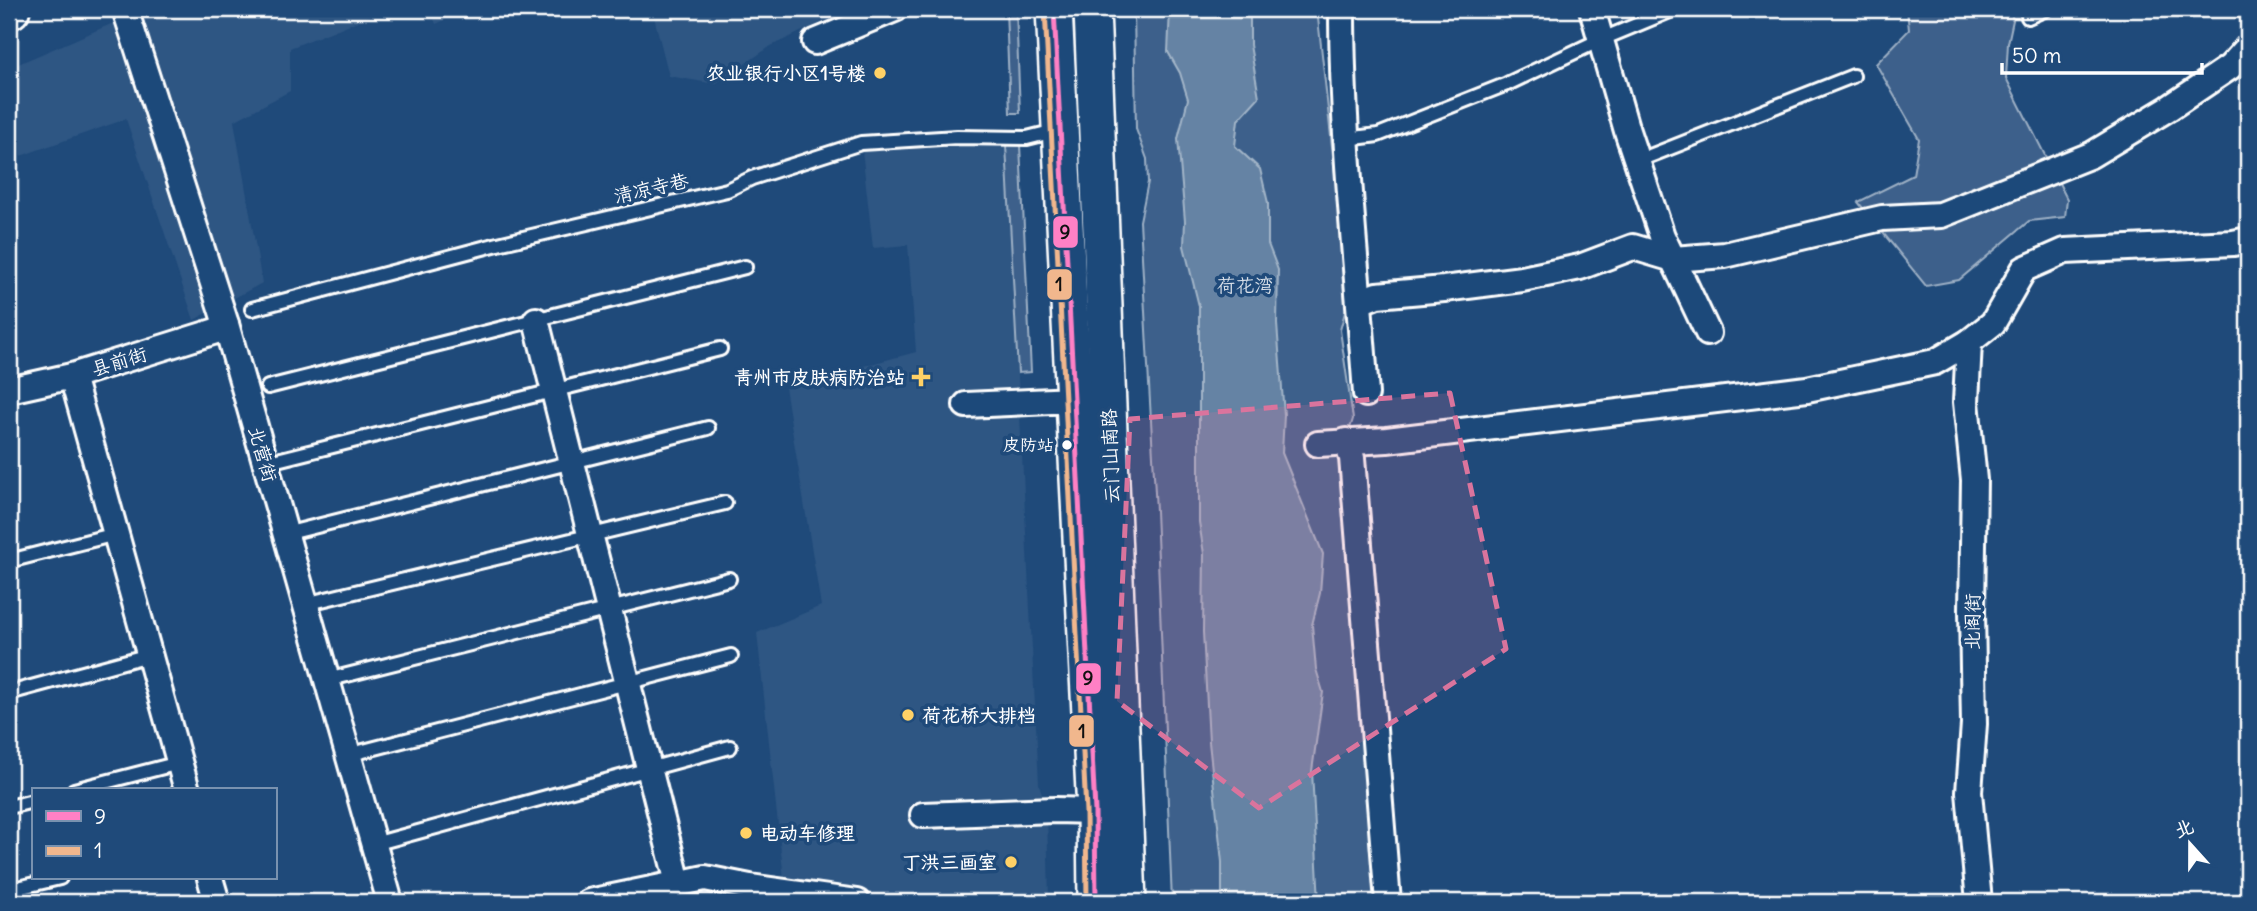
<svg xmlns="http://www.w3.org/2000/svg" width="2257" height="911" font-family="Delius,'LXGW WenKai TC',sans-serif">
  <style>
    .built { fill: #2e5683 }
    .green { fill: #3c618b; stroke: #9eb0c5; stroke-width: 2 }
    .water { fill: #6583a4; stroke: #a3b5c8; stroke-width: 2 }
    .lines { fill: none; stroke-linecap: round; stroke-linejoin: round }
    .service-casing { stroke: #fff; stroke-width: 18 }
    .minor-casing { stroke: #fff; stroke-width: 30 }
    .secondary-casing { stroke: #fff; stroke-width: 40 }
    .primary-casing { stroke: #fff; stroke-width: 44 }
    .service { stroke: #1f4a7a; stroke-width: 12 }
    .minor { stroke: #1f4a7a; stroke-width: 24 }
    .secondary { stroke: #1f4a7a; stroke-width: 35 }
    .primary { stroke: #1f4a7a; stroke-width: 38 }
    .bus-1-casing { stroke: #1f4a7a; stroke-width: 10 }
    .bus-2-casing { stroke: #1f4a7a; stroke-width: 10 }
    .bus-1 { stroke: #ff80c5; stroke-width: 5 }
    .bus-2 { stroke: #f1b78d; stroke-width: 5 }
    .marked { fill: #da749d; fill-opacity: 0.2; stroke: #da749d; stroke-width: 5; stroke-dasharray: 14 9; stroke-linejoin: round }
    .poi-dot { fill: #ffd166; stroke: #1f4a7a; stroke-width: 2.5 }
    .bus-dot { fill: #fff; stroke: #1f4a7a; stroke-width: 2.5 }
    .labels { text-anchor: middle; dominant-baseline: central; stroke-width: 7; stroke-linejoin: round; paint-order: stroke }
    .bus-label { font-size: 17px; fill: #fff; stroke: #1f4a7a; text-anchor: end }
    .poi-label { font-size: 19px; font-weight: bold; fill: #fff; stroke: #1f4a7a; text-anchor: end }
    .street-label { font-size: 19px; fill: #fff; stroke: #1f4a7a }
    .park-label { font-size: 19px; fill: #d8dfe8; stroke: #1f4a7a }
    .line-badge { stroke: #1f4a7a; stroke-width: 2.5 }
    .pale-badge-label { font-size: 19px; text-anchor: middle; font-weight: bold; fill: #111 }
  </style>
  <rect width="100%" height="100%" fill="#1f4a7a"/>
  <filter id="ink" filterUnits="userSpaceOnUse"><feTurbulence type="fractalNoise" baseFrequency=".0143" numOctaves="2"/><feDisplacementMap in="SourceGraphic" scale="14" xChannelSelector="R" yChannelSelector="G"/><feConvolveMatrix kernelMatrix="1 2 1 2 8 2 1 2 1" color-interpolation-filters="sRGB"/></filter>
  <g filter="url(#ink)">
    <g class="built">
      <path d="M146,9H388L290,48V91L234,121L262,283L194,320L126,119L9,160V68Z"/>
      <path d="M430,9H469L436,24Z"/>
      <path d="M652,9H849L771,46L715,84L669,76Z"/>
      <path d="M1006,145L1039,784L1047,810L1049,902H923L814,886L784,879L757,633L821,606L785,387L916,352L908,245L873,248L862,150L898,147Z"/>
    </g>
    <g class="green">
      <path d="M1006,9H1016L1020,113H1010Z"/>
      <path d="M1134,9H1317L1348,293L1347,305L1340,330L1353,419L1346,441L1376,902H1172L1156,511L1140,221L1148,182L1147,159L1136,129Z"/>
      <path d="M1907,9H2010L2013,20L2008,43L2006,78L2067,199L2065,217L2029,221L1959,280L1926,286L1858,202L1913,175L1919,139L1876,64L1909,30Z"/>
      <path d="M1006,145H1020L1031,372L1018,373Z"/>
    </g>
    <path class="water" d="M1170,9H1247L1250,19V45L1259,97L1238,120L1235,146L1260,169L1268,203V244L1278,270L1277,324L1284,415L1282,453L1323,554L1320,593L1312,625L1316,669L1323,692L1312,771L1319,902H1222V862L1209,742L1203,632L1204,554L1199,522V306L1184,246L1185,221L1178,139L1188,99L1180,73L1168,52Z"/>
    <g class="lines">
      <g class="service-casing">
        <g id="service">
          <path d="M2028,17L2046,9"/>
          <path d="M1347,139L1378,135L1507,84L1600,40L1675,9"/>
          <path d="M1637,161L1853,76"/>
          <path d="M252,309L498,244L727,190L752,178L861,143L957,137L1027,138L1059,130"/>
          <path d="M268,387L745,267"/>
          <path d="M265,463L720,349"/>
          <path d="M285,534L708,428"/>
          <path d="M9,561L116,534"/>
          <path d="M305,604L725,503"/>
          <path d="M327,680L729,579"/>
          <path d="M9,693L149,655"/>
          <path d="M348,755L731,656"/>
          <path d="M74,790L179,763"/>
          <path d="M9,807L33,801"/>
          <path d="M374,844L730,747"/>
          <path d="M9,890L60,878"/>
        </g>
      </g>
      <g class="minor-casing">
        <g id="minor">
          <path d="M125,9L226,324L390,902"/>
          <path d="M1342,9C1342,138 1357,266 1366,394"/>
          <path d="M1592,9L1627,131L1662,236L1708,333"/>
          <path d="M815,42L895,9"/>
          <path d="M1359,302L1377,295L1444,289L1522,279L1580,267L1633,247L1673,259L1725,255L1882,218L1941,215L2091,155L2169,108L2230,67L2248,47"/>
          <path d="M536,320L678,883"/>
          <path d="M1969,342L1966,402L1974,480L1972,611L1974,724L1969,792L1979,902"/>
          <path d="M72,376L187,790"/>
          <path d="M9,390L72,376L216,331L226,324"/>
          <path d="M966,405L1073,400"/>
          <path d="M1346,441L1352,458L1388,902"/>
          <path d="M1318,444L1387,440L1807,389L1935,362L1969,342L1993,323L2024,269L2065,251L2233,243L2248,240"/>
          <path d="M923,815L1055,810L1095,811"/>
          <path d="M210,878L217,902"/>
          <path d="M589,902L705,878L750,887L857,902"/>
        </g>
      </g>
      <g class="secondary-casing">
        <g id="secondary">
          <path d="M1054,9L1095,811L1096,902"/>
          <path d="M1092,9L1128,902"/>
        </g>
      </g>
      <g class="primary-casing">
        <path id="primary" d="M9,9H10"/>
      </g>
      <use href="#service" class="service"/>
      <use href="#minor" class="minor"/>
      <use href="#secondary" class="secondary"/>
      <use href="#primary" class="primary"/>
      <g class="bus-1-casing">
        <path id="bus-1" d="M1054,9L1095,811L1096,902"/>
      </g>
      <g class="bus-2-casing">
        <path id="bus-2" d="M1045,9L1086,811L1087,902"/>
      </g>
      <use href="#bus-1" class="bus-1"/>
      <use href="#bus-2" class="bus-2"/>
    </g>
  </g>
  <path class="marked" d="M1450,393L1506,649L1259,808L1117,701L1130,419Z"/>
  <g class="poi-dot">
    <circle cx="880" cy="73" r="7"/>
    <path d="M917.5 366.5h7v7h7v7h-7v7h-7v-7h-7v-7h7z"/>
    <circle cx="908" cy="715" r="7"/>
    <circle cx="746" cy="833" r="7"/>
    <circle cx="1011" cy="862" r="7"/>
  </g>
  <circle class="bus-dot" cx="1067" cy="445" r="6"/>
  <g class="labels">
    <g class="bus-label">
      <text x="1054" y="445">皮防站</text>
    </g>
    <g class="poi-label">
      <text x="866" y="73">农业银行小区1号楼</text>
      <text x="905" y="377">青州市皮肤病防治站</text>
      <text x="922" y="715" text-anchor="start">荷花桥大排档</text>
      <text x="760" y="833" text-anchor="start">电动车修理</text>
      <text x="997" y="862">丁洪三画室</text>
    </g>
    <g class="street-label">
      <text transform="translate(651 188) rotate(-13)">清凉寺巷</text>
      <text transform="translate(119 361) rotate(-17)">县前街</text>
      <text transform="translate(263 454) rotate(74)">北营街</text>
      <text transform="translate(1110 456) rotate(-92)">云门山南路</text>
      <text transform="translate(1972 622) rotate(-90)">北阁街</text>
    </g>
    <g class="park-label">
      <text x="1245" y="285">荷花湾</text>
    </g>
  </g>
  <g class="line-badge">
    <rect x="1052" y="215" width="27" height="34" rx="7" fill="#ff80c5"/>
    <rect x="1046" y="268" width="27" height="33" rx="7" fill="#f1b78d"/>
    <rect x="1075" y="662" width="27" height="33" rx="7" fill="#ff80c5"/>
    <rect x="1068" y="714" width="27" height="34" rx="7" fill="#f1b78d"/>
  </g>
  <g class="pale-badge-label">
    <text x="1065" y="239">9</text>
    <text x="1059" y="291">1</text>
    <text x="1088" y="685">9</text>
    <text x="1082" y="738">1</text>
  </g>
  <rect width="2257" height="911" fill="none" stroke="#1f4a7a" stroke-width="35"/>
  <rect x="18" y="18" width="2222" height="876" fill="none" stroke="#fff" stroke-width="2.5" filter="url(#ink)"/>
  <rect x="32" y="788" width="245" height="91" fill="#1f4a7a" stroke="#7992af" stroke-width="2"/>
  <rect x="46" y="811" width="35" height="10" fill="#ff80c5" stroke="#7992af" stroke-width="2"/>
  <text x="94" y="824" font-size="21" fill="#ffffff">9</text>
  <rect x="46" y="846" width="35" height="10" fill="#f1b78d" stroke="#7992af" stroke-width="2"/>
  <text x="94" y="858" font-size="21" fill="#ffffff">1</text>
  <g transform="translate(2190 844) rotate(339)" stroke="#1f4a7a" stroke-width="5" paint-order="stroke">
  <path d="M0-5L12 26L0 18L-12 26Z" fill="#ffffff"/>
  <text y="-10" font-size="19" font-weight="bold" text-anchor="middle" fill="#ffffff">北</text>
  </g>
  <path d="M2002 63v10h200v-10" fill="none" stroke="#ffffff" stroke-width="3.5"/>
  <text x="2012" y="63" font-size="21" fill="#ffffff" stroke="#1f4a7a" stroke-width="5" paint-order="stroke">50 m</text>
</svg>
